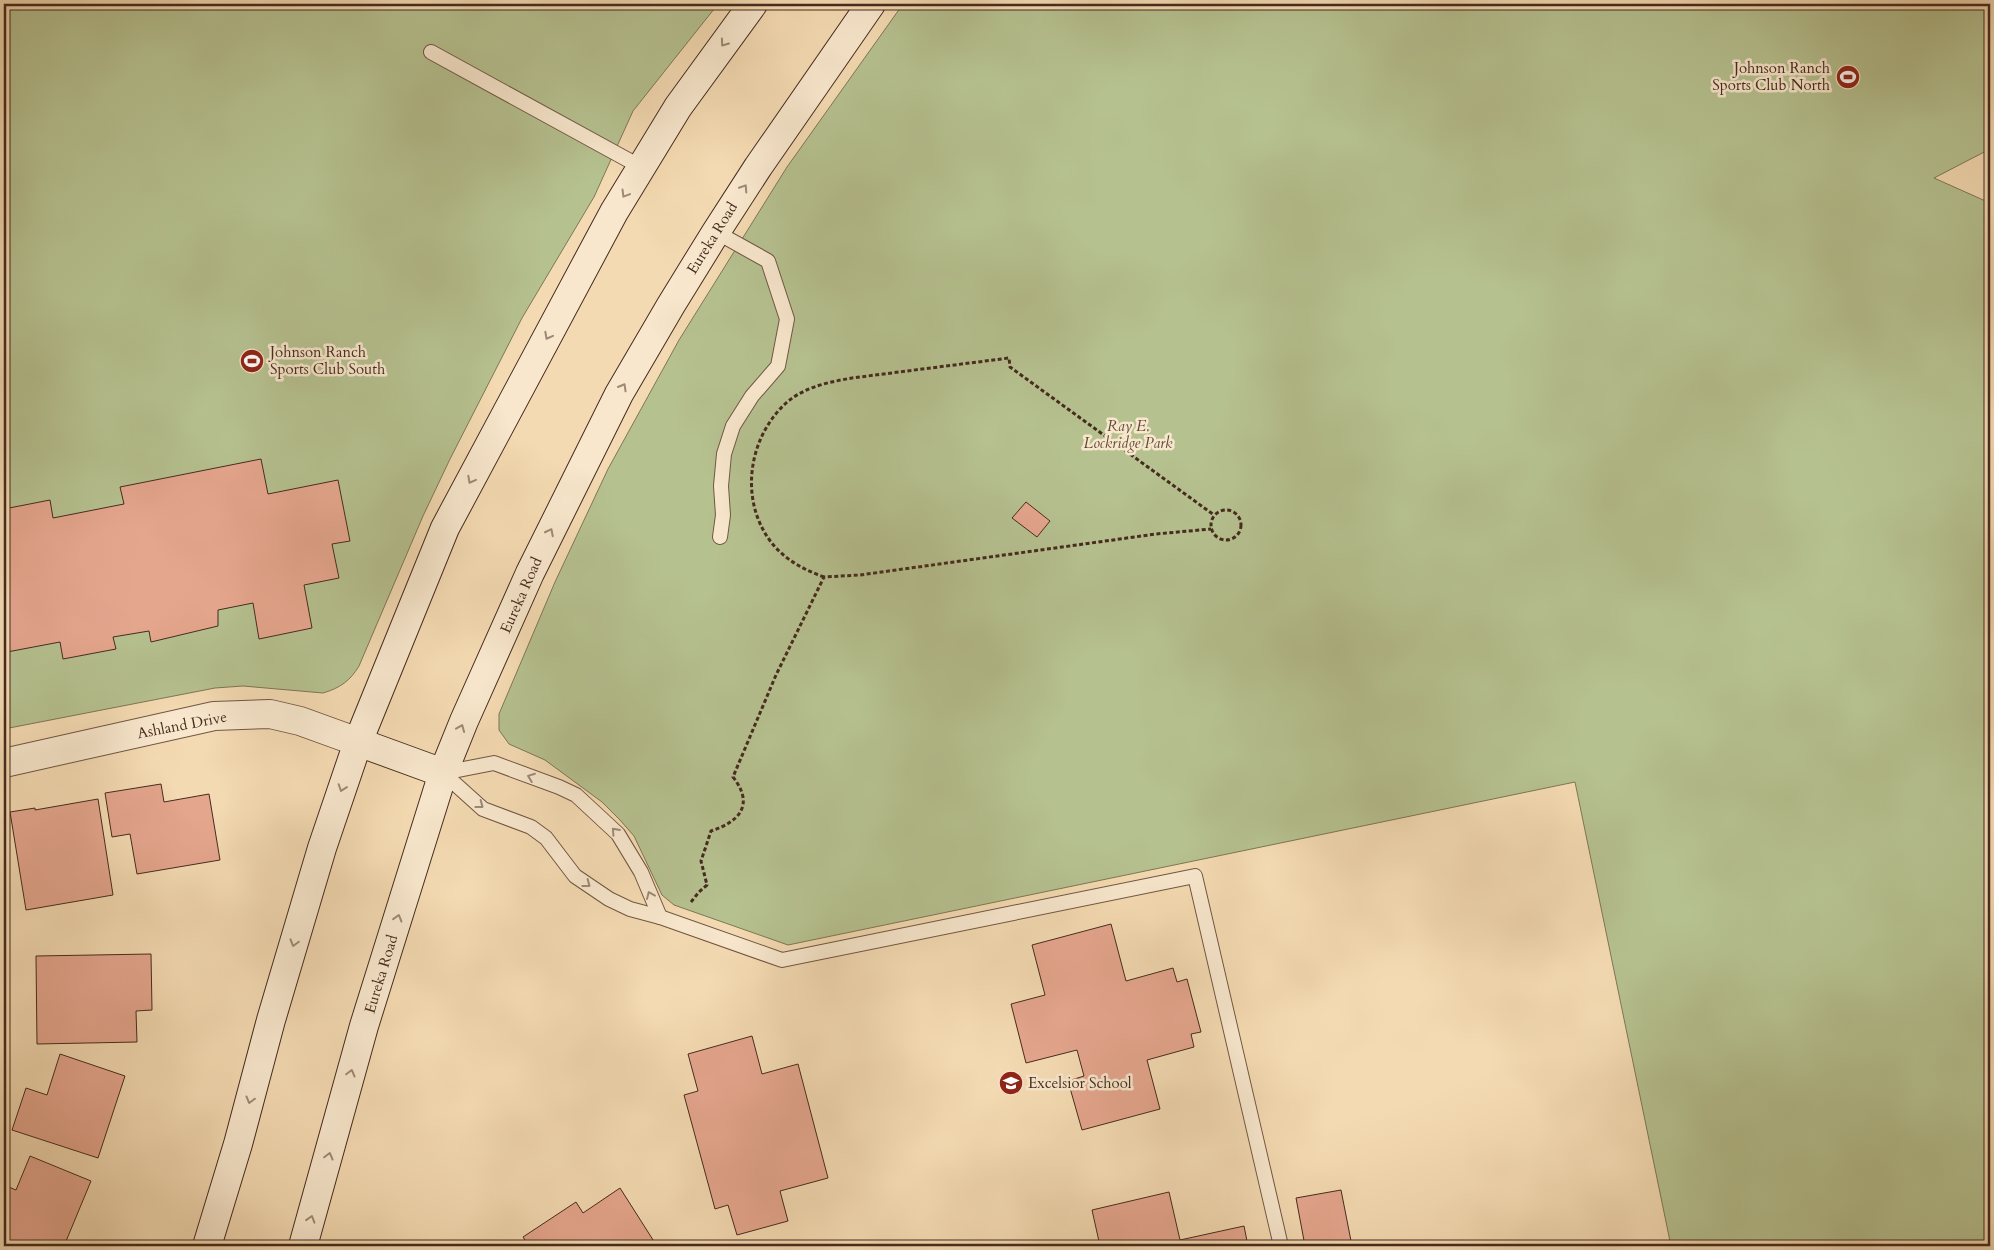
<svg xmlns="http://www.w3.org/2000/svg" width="1994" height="1250" font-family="Cardo,serif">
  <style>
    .green { fill: #b6c190; stroke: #7e7657 }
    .building { fill: #e5a68e; stroke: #452b1e }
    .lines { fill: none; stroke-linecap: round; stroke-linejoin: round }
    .lane-casing { stroke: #715743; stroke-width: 16 }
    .street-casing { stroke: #715743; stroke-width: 30 }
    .secondary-casing { stroke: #452b1e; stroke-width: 30 }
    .path { stroke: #452b1e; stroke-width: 3; stroke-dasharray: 4 2.5; stroke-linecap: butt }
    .lane { stroke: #f8e7cd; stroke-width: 14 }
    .street { stroke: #f8e7cd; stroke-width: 28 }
    .secondary { stroke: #f8e7cd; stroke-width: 28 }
    .oneway { stroke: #9e8976 }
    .labels { text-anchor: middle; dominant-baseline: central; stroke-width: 5; stroke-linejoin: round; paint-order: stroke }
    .poi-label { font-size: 15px; fill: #452b1e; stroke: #f8e7cd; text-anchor: start }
    .street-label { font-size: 15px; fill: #452b1e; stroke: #f8e7cd }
    .park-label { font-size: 15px; font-style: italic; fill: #5c4935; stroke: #f8e7cd }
  </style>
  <rect width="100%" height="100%" fill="#f4dab2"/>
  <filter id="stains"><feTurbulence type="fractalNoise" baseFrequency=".004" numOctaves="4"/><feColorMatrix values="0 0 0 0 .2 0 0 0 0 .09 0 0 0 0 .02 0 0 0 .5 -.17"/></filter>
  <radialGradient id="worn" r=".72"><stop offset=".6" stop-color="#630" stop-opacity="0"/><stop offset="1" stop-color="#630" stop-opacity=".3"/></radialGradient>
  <g class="green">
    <path d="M4,4H718L633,111L594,197L522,318L450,459L423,516L359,666C350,681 340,688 323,693L243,686L215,688L4,729Z"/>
    <path d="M903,4H1990V149L1934,178L1990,203V1246H1671L1575,782L788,945L674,905L662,895L634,836L620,820L602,802L545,760L509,744L499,730V714L555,582L608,469L679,340L787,167Z"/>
  </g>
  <g class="building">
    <path d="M261,459L268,494L338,480L350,541L332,544L339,578L304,585L312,628L259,639L253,603L218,610V626L151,642L149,631L113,637L116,649L63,659L60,642L7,652L4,637V509L50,500L53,518L124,504L120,487Z"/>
    <path d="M1026,502L1050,521L1037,537L1012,518Z"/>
    <path d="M161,784L164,802L209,794L220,860L137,874L130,834L112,837L105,793Z"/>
    <path d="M98,799L113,895L26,910L10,812L35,808V810Z"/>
    <path d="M1111,924L1126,981L1173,968L1177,982L1187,979L1201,1032L1191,1034L1194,1047L1147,1060L1160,1109L1082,1130L1068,1081L1084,1076L1077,1050L1026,1063L1011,1004L1045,995L1032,945Z"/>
    <path d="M151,954L152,1010L136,1011L137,1042L37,1044L36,956Z"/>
    <path d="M752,1036L762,1074L798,1064L828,1178L780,1191L788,1221L737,1235L728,1205L715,1209L684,1095L698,1091L688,1054Z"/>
    <path d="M60,1054L125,1076L98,1158L12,1130L26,1088L47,1095Z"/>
    <path d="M30,1156L91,1181L64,1246H11L4,1243V1185L16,1190Z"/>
    <path d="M620,1188L655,1243L649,1246H529L523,1237L576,1202L583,1213Z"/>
    <path d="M1341,1190L1352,1246H1305L1296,1198Z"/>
    <path d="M1169,1192L1180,1240L1244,1226L1248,1246H1100L1092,1210Z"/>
  </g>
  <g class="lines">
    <g class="lane-casing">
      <g id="lane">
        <path d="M431,52L641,167"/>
        <path d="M716,232L768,261L787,319L778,366L752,396L733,426L724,454L721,486L723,515L720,537"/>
        <path d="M443,773L483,809L531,827L546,838L575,876L609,899L630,909L660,917L782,960L1195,876L1281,1246"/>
        <path d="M443,773L494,763L559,787L576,795L618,834L641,872L660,917"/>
      </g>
    </g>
    <g class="street-casing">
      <path id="street" d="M4,763L214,716L270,714L300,721L358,742"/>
    </g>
    <g class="secondary-casing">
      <g id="secondary">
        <path d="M358,742L443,773"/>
        <path d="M207,1246L238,1144L271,1020L322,848L358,742L445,528L614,212L678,107L753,4"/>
        <path d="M303,1246L364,1026L443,773L464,721L530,573L619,394L671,305L716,232L758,167L871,4"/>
      </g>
    </g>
    <g class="path">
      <circle cx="1226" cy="525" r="15"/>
      <path d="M824,577C804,570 784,559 771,542C739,500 748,438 786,403C804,387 829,382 852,378L1009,358L1010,367L1214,515"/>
      <path d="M691,902L699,892L707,885L701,861L711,831C739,822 755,805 733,777L776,675L824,577L860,575L1156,534L1211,529"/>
    </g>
    <use href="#lane" class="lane"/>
    <use href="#street" class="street"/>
    <use href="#secondary" class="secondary"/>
  </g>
  <defs><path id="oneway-chevron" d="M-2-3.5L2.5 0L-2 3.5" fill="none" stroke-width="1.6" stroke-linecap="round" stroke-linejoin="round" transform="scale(1.25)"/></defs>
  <g class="oneway">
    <use href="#oneway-chevron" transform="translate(724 43) rotate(126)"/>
    <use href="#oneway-chevron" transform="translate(744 188) rotate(-57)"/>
    <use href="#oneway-chevron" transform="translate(625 194) rotate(121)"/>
    <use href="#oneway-chevron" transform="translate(548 336) rotate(118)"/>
    <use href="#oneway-chevron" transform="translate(623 387) rotate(-60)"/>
    <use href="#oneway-chevron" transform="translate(471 480) rotate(118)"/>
    <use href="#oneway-chevron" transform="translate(550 532) rotate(-63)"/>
    <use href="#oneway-chevron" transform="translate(461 728) rotate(-68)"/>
    <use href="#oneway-chevron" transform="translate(531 777) rotate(-159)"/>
    <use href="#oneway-chevron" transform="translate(342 788) rotate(109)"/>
    <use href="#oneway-chevron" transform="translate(480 805) rotate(37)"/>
    <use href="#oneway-chevron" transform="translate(615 831) rotate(-132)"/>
    <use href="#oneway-chevron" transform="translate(587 884) rotate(37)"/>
    <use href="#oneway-chevron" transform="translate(650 895) rotate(-113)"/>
    <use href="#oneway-chevron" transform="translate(398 918) rotate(-73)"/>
    <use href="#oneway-chevron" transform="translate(294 943) rotate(106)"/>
    <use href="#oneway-chevron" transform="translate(351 1073) rotate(-75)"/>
    <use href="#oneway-chevron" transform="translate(250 1100) rotate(105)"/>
    <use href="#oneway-chevron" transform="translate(329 1156) rotate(-75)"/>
    <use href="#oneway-chevron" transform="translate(311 1219) rotate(-73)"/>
  </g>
  <defs>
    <g id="stadium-disc" transform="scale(1.25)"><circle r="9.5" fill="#8f2418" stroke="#f8e7cd"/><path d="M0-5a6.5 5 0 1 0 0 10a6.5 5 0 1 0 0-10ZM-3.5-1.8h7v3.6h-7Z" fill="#fff"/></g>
    <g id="school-disc" transform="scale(1.25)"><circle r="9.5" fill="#8f2418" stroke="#f8e7cd"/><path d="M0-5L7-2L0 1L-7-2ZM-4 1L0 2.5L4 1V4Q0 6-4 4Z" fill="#fff"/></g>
  </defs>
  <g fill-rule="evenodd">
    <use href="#stadium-disc" x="1848" y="77"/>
    <use href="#stadium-disc" x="252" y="361"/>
    <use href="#school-disc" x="1011" y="1083"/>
  </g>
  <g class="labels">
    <g class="poi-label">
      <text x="1830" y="68" text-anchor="end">Johnson Ranch<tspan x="1830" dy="17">Sports Club North</tspan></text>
      <text x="270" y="352">Johnson Ranch<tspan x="270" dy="17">Sports Club South</tspan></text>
      <text x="1028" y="1083">Excelsior School</text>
    </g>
    <g class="street-label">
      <text transform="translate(712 238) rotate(-58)">Eureka Road</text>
      <text transform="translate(521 595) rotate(-66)">Eureka Road</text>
      <text transform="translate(182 725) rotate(-11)">Ashland Drive</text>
      <text transform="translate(381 974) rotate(-73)">Eureka Road</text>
    </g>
    <g class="park-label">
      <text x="1128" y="426">Ray E.<tspan x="1128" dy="17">Lockridge Park</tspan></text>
    </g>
  </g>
  <rect width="1994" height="1250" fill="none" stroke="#f4dab2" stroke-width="20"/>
  <rect x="5" y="5" width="1984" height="1240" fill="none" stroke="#452b1e" stroke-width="2.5"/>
  <rect x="10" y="10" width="1974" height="1230" fill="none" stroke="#452b1e"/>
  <rect width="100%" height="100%" filter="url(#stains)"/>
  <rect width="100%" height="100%" fill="url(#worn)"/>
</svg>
